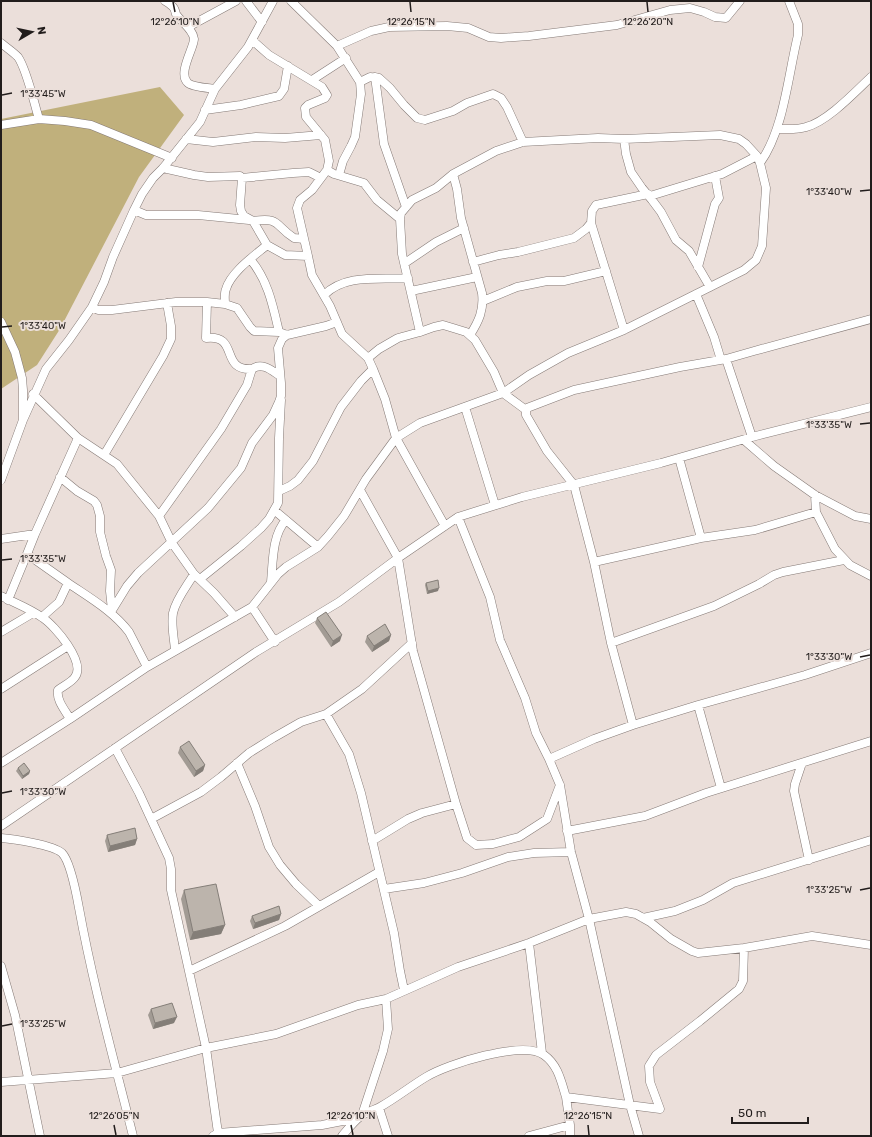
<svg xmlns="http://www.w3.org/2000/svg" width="872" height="1137" font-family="Rubik,sans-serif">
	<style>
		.green { fill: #c0b07c }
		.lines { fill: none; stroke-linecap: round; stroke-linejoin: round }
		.street-casing { stroke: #857a76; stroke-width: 9 }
		.street { stroke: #fff; stroke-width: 8 }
		.wall { fill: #a29b94 }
		.shaded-wall { fill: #847e78 }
		.building { fill: #bcb4ac; stroke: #847e78 }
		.ticks { fill: none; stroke: #221d1c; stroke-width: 1.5 }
		.ticks-label { font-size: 10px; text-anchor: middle; fill: #221d1c; stroke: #ebdfda; stroke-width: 4; stroke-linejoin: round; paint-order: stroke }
	</style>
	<rect width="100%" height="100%" fill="#ebdfda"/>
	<path class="green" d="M160,87L184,115L139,177L60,329L37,365L1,389V119Z"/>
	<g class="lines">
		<g class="street-casing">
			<path id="street" d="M165,1C167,2 170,4 172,6C175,8 175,11 176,14C181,22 193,29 194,39C194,48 177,74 188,83C192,87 209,88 215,89
				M246,1L262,22
				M291,1L337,46L360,82L361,94L355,137L351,146L343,161L339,175
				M188,27L236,1
				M252,40L269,55L322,87L327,95L325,98L308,105L305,108L306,117L325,140L329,161L327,170L312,190L300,200L297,208L308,256
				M1,43C7,48 13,52 18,57C27,70 34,103 39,119
				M337,46L371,31L389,27L447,26L468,28L489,37L501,38L529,36L617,25L670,10L690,8L704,12L715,17L726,18L740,1
				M375,77L384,144L406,207
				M312,80L346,58
				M360,82L370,77L379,78L390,88L404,105L417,118L425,120L453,111L467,103L493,94L501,98L507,107L523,142
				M205,110L241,105L279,96L284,89L288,66
				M1,125L39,119L65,121L91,125L172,158
				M778,129C787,129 797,130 806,127C827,122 855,92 871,77
				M186,139L213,142L256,137L285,138L321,135
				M624,139L626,154L631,172L642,188L652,200L661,212L676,240L689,251L710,287
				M760,163C784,130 788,75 798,35V24L789,1
				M163,168L194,175L208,177L240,176L242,178L240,205L241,211L244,216L253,221L267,245L285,255L308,256L312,275L330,306L342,334L368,358L373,369L385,399L396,438L445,526
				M327,170L334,174L364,183L377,200L400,219
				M453,174L457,189L461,218L482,293C484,310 479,321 470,335
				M242,178L293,173L309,172L321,178
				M650,196L722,174L757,156
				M134,210L146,215H198L249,220
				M253,221C281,217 274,225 294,238L304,239
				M591,223L624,330
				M250,259C268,280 273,306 279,332
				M473,262L499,255L518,252L574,238L586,229L591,223L592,211L596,205L648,194
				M405,263L436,242L464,228
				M698,267L715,204L719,198L715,176
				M411,291L477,277
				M696,294L714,337L721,360
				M324,295C346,273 381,280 408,278
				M483,301L517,287L547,281H564L606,271
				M207,302L206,338C240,334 219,371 252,369
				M225,304C225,299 224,293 226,289C231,272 254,256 267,245
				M92,307L98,310H112L176,302H207L225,304L237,308L250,327L254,331L279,332L287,335L326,326L337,322
				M1,322L15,352L22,378L23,390V420L1,480
				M368,358L379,349L398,338L420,332L434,327L443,325L453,328L466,332L475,340L494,372L503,393L526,410V415L547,451L574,485L594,562L611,643L633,725
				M726,359L752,437
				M33,394L78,438L117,464L159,516L172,543L194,574L214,593L235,617
				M465,407L495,505
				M526,410L527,408L574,390L680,367L726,359L754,351L871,319
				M23,420L46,369L69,340L92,307L104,282L113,257L134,210L142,194L153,178L163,168L200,122L215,89L248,47L273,1
				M744,440L774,466L815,495L855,516L871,519
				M104,455L163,356L171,339V326L167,303
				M60,477L77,491L94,501L97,505L100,516V532L106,556L111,570L110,591L112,610
				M360,490L398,558L413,651L456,804
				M279,491L290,486L298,480L313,461L341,407L361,381L373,369
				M815,495L816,512L835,549L850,565L871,576
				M274,510L318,547
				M159,516L221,429L247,385L252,369C262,362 271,370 280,376
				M458,517L490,597L500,640L525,698L536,733L549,759
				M35,534L78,438
				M701,538L755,530L816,512
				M1,539L35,534L27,554L68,583L59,602L42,617
				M594,562L701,538L679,458
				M200,579L241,546L261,528L269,519L278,503L279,438L281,400
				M271,582C273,562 272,535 286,520
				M68,583C90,598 113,611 129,632L147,667
				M1,596C15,603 31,609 43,618C55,626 86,662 75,677C72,682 63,686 58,690C56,700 65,710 70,719
				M8,600L27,554
				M252,607L275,642
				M111,612L127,586L138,573L208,508L241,468L252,443L273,415L279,402L281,396V383L278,348L282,339L287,335
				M1,632L33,613
				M611,643L714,606L759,584L774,575L783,572L844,560
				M175,650C174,638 171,625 173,613C176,599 187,586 194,574
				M1,689L68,646
				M698,705L721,788
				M326,714L349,754L361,793L394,933L400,971L404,990
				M115,748L139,793L169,858L171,869V890L206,1048L218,1133
				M1,763L70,719L147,667L252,607L278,574L286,567L318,547L328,536L344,516L366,479L396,438L420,423L503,393L529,375L568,353L624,330L744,270L756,260L762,246L766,188L760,163L757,156L746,144L739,139L720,135L624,139L598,138L523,142L496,151L453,174L436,188L412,200L401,213L400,219L402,254L420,332
				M237,763L255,806L269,847L280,865L296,884L319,906
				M802,763L795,784L794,791L809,860
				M151,819L201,792L221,777L249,753L273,738L301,722L326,714L362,689L412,643
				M1,826L256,652L339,602L398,558L458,517L522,497L661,463L752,437L871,407
				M567,831L645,816L706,793L871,741
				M1,838C14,839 53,845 62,853C70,861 77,897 79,908C93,985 114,1060 133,1136
				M372,841L408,819L422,813L456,804L467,838L476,845L493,844L519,837L547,819L560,785
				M384,889L424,883L462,873L508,857L534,853L571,852
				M643,918L675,911L703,900L733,883L871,840
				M529,943L542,1053
				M1,966L15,1015L40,1136
				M189,971L285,926L379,872
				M1,1082L117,1073L206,1048L276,1034L358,1005L386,999L458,967L529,943L589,919L626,912L636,914L650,922L671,939L692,951L698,953L744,948L812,936L871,945
				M379,1108L388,1136
				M362,1115L383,1051L388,1029L386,999
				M570,1125V1136
				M213,1136L218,1133L322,1125L358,1118
				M342,1136C348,1129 354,1121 361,1116C367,1112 374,1110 380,1107C396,1098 411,1086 426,1077C447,1064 523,1040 544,1055C558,1065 561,1081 566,1097L660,1109L650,1082L649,1066L656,1055L700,1021L739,989L743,981L744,948
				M529,1136L570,1125L566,1097
				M639,1136L630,1105L589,919L571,852L560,785L549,759L594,739L633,725L698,705L805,675L871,653"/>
		</g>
		<use href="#street" class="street"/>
	</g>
	<path class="wall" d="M426,583L438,591L427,594L425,585Z
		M317,618L340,641L331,647L315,623Z
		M391,635L389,641L372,652L365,642L367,636Z
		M180,747L205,765L203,771L194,777L178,753Z
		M18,768L30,771L29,774L22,779L16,771Z
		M107,835L137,839L135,845L108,852L105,841Z
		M184,890L225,925L221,934L190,940L181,899Z
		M281,914L279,920L253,929L250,921L252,916Z
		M151,1009L174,1023L153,1029L148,1015Z"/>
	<path class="shaded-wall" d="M439,588L438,591L427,594L428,591Z
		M342,635L340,641L331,647L333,641Z
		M391,635L389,641L372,652L374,646Z
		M205,765L203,771L194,777L196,771Z
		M30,771L29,774L22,779L23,776Z
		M137,839L135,845L108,852L110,846Z
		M281,914L279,920L253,929L255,923Z
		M225,925L221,934L190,940L193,932Z
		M177,1017L174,1023L153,1029L155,1023Z"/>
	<path class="building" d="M438,580L439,588L428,591L426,583Z
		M326,612L342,635L333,641L317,618Z
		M385,624L391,635L374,646L367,636Z
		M189,741L205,765L196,771L180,747Z
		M24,763L30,771L23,776L18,768Z
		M135,828L137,839L110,846L107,835Z
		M216,884L225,925L193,932L184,890Z
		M279,906L281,914L255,923L252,916Z
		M172,1003L177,1017L155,1023L151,1009Z"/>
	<path class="ticks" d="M173,2L175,12M410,2L411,12M647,2L648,12M2,95L12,93M860,191L870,190M2,327L12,326M860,424L870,423M2,560L12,559M860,657L870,655M2,793L12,791M860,890L870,888M2,1026L12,1024M114,1125L116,1135M351,1125L353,1135M588,1125L589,1135"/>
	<g class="ticks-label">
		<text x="175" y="25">12°26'10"N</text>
		<text x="411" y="25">12°26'15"N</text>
		<text x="648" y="25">12°26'20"N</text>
		<text x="43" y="97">1°33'45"W</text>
		<text x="829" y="195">1°33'40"W</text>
		<text x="43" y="329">1°33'40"W</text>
		<text x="829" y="428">1°33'35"W</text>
		<text x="43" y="562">1°33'35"W</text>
		<text x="829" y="660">1°33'30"W</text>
		<text x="43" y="795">1°33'30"W</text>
		<text x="829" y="893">1°33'25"W</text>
		<text x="43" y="1027">1°33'25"W</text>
		<text x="114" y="1119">12°26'05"N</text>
		<text x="351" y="1119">12°26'10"N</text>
		<text x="588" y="1119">12°26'15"N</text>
	</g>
	<rect width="872" height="1137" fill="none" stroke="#221d1c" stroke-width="4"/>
	<g transform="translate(32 32) rotate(81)" stroke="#ebdfda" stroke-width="3" paint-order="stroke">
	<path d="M0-3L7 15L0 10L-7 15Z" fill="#221d1c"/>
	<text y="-6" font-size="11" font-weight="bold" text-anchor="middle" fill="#221d1c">N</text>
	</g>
	<path d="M732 1117v6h76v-6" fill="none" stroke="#221d1c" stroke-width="2"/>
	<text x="738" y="1117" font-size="12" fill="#221d1c" stroke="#ebdfda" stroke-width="3" paint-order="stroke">50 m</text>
</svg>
